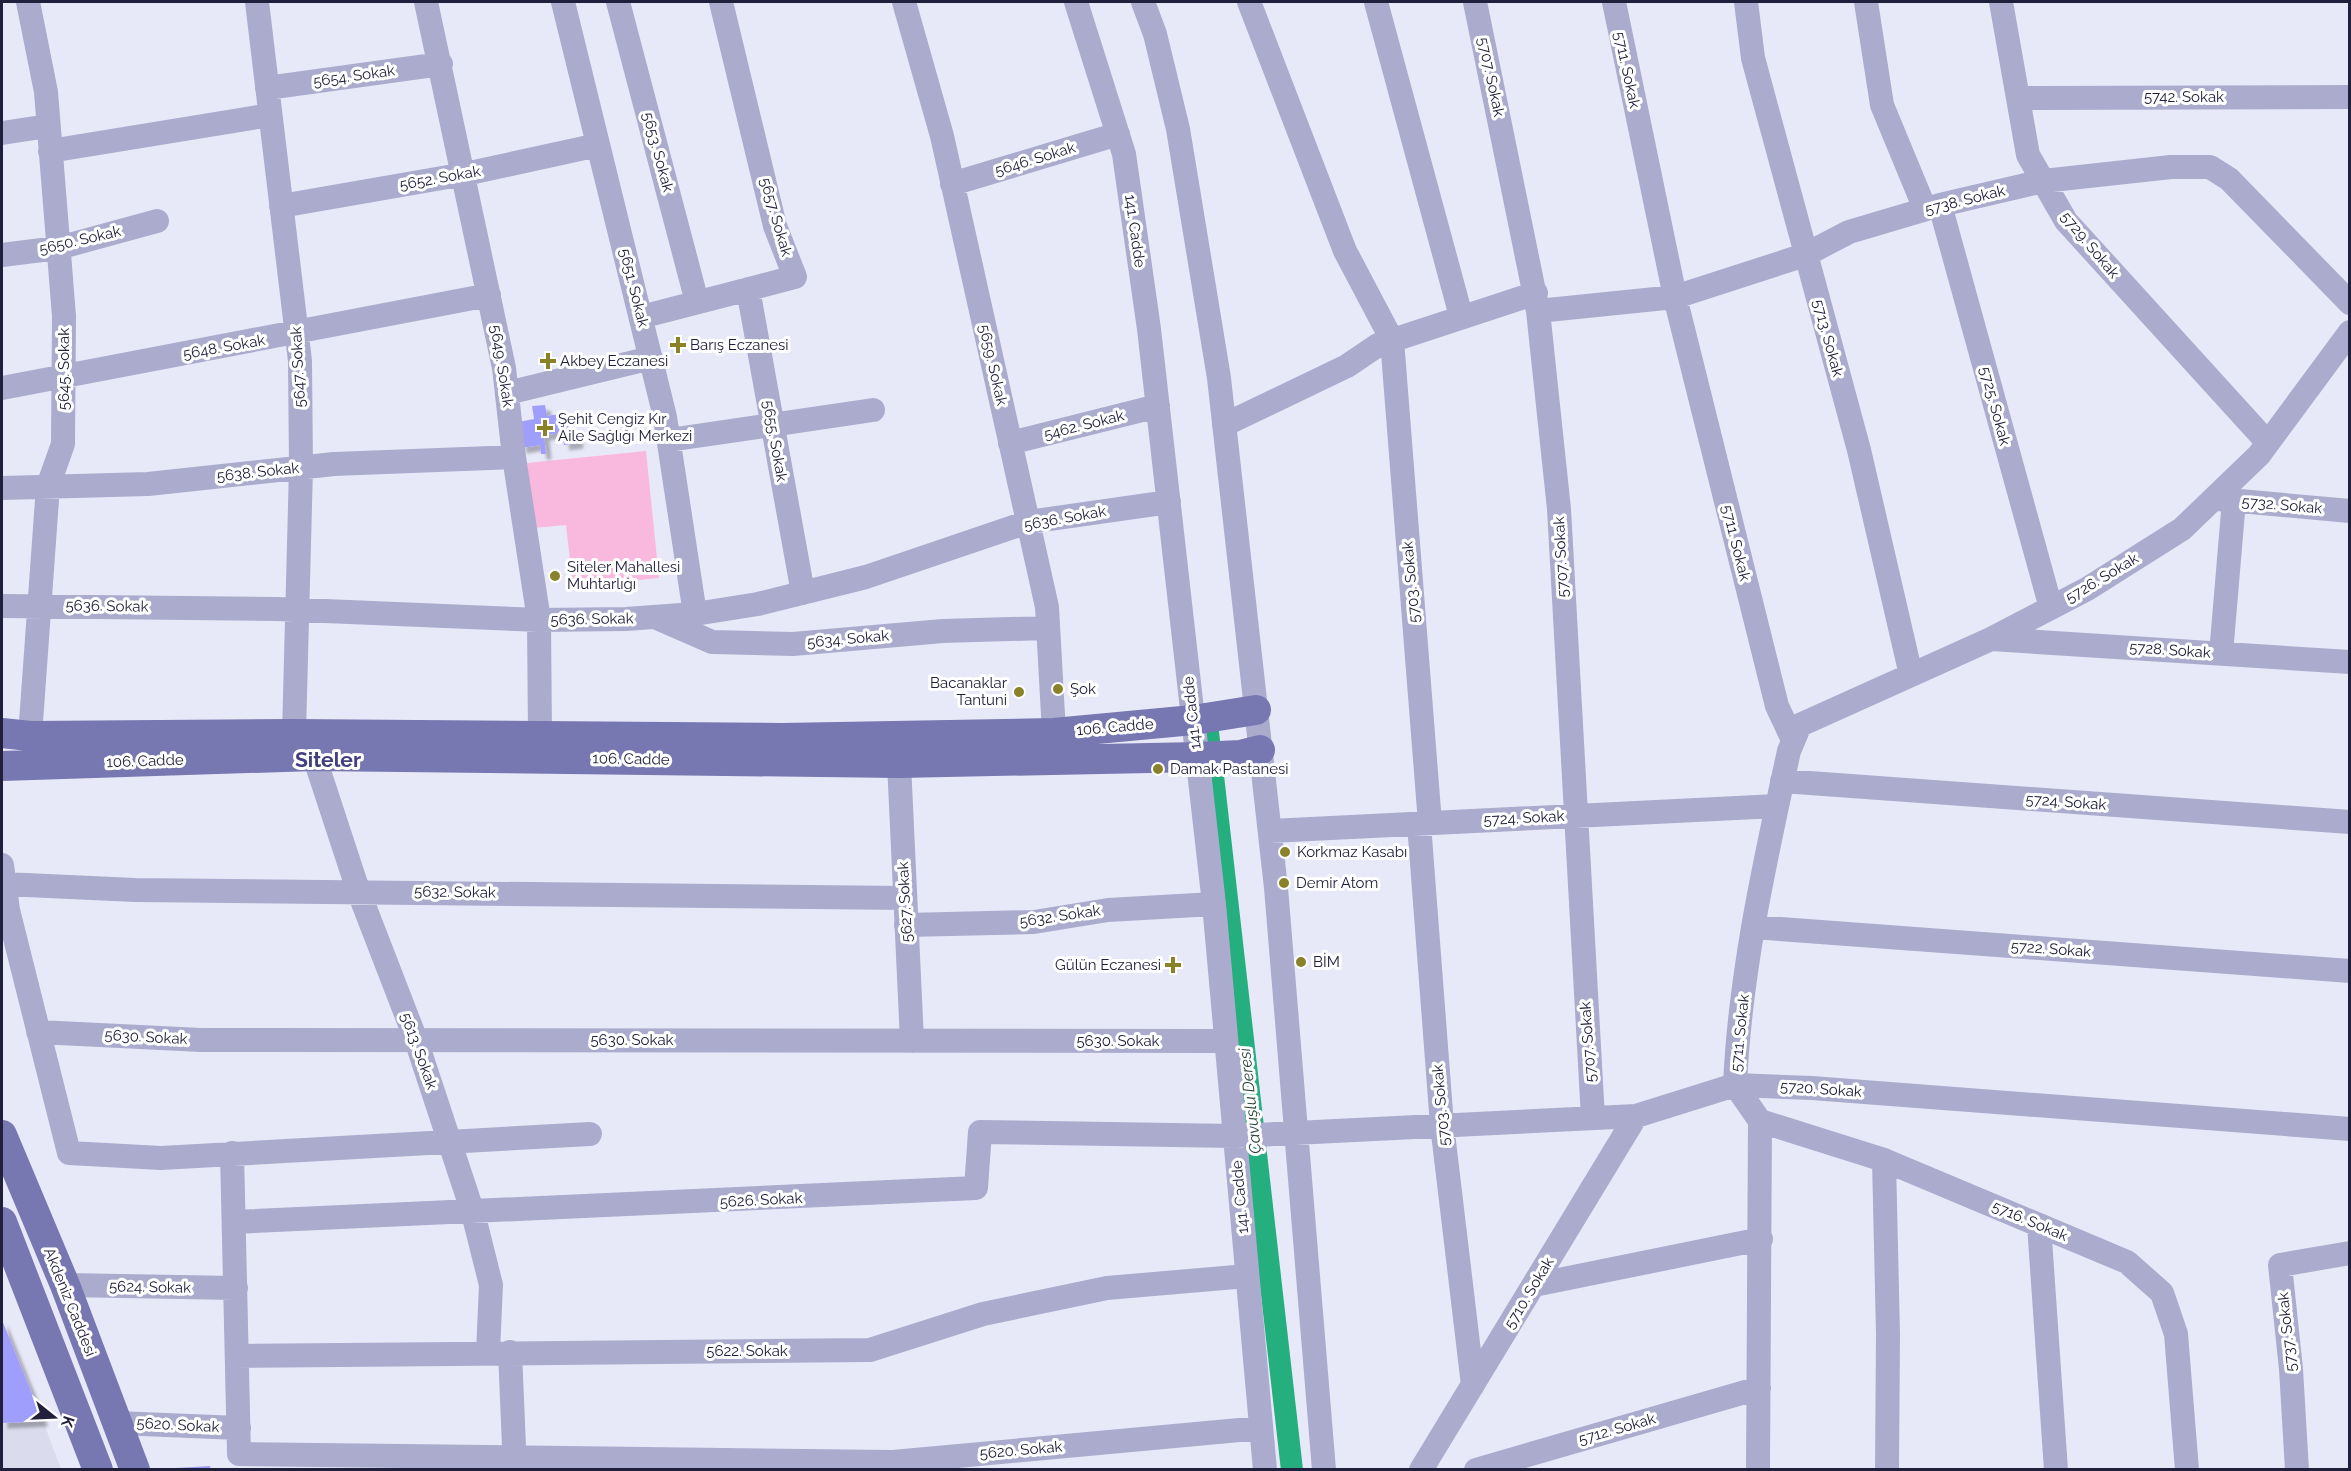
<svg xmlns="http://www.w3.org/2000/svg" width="2351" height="1471" font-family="Raleway,sans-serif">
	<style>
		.built { fill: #dadbec }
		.green { fill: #f9b9de }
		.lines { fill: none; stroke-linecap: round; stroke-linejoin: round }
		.canal { stroke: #25ae7e; stroke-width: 22 }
		.building { fill: #a09efc; filter: url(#shadow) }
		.minor { stroke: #abaccd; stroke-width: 24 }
		.major { stroke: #7777b1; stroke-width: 30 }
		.poi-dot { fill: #8a8229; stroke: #fff; stroke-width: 2 }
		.labels { text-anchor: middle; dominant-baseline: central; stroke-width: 6; stroke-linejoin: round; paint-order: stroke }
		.street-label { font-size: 15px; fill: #21203c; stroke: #fff }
		.poi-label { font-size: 15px; fill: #21203c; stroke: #fff; text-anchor: start }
		.water-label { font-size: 16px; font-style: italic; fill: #284337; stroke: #fff }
		.district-label { font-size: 21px; font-weight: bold; fill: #433f7f; stroke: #fff }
	</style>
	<defs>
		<filter id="shadow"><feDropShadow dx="5.5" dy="5.5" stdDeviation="1.5" flood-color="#0004"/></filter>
	</defs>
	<rect width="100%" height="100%" fill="#e8e9f8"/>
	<path class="built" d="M43,1421L61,1469L2,1470V1423Z"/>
	<path class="green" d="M646,451L659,578L573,587L566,525L534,528L527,463Z"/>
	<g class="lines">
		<path class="canal" d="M1208,732L1292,1470"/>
	</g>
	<path class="building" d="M545,405L547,416L566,413L568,426L576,430L578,443L564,445L562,433L544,435L546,454H541L540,445L521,448L518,422L534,419L532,406Z
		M2,1320L43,1421L2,1423Z
		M210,1466L211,1470H175V1468Z"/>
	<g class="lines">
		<path class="minor" d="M28,2L46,92L64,316L63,444L48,486L30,736
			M257,2L300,361L301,468L294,734
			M426,2L504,368L514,457L539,620L540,736
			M563,2L665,417L695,614
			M618,2L697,302
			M904,2L942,136L1047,607L1054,733
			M1076,2L1124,154L1149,329L1214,904L1265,1470
			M1143,2L1155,34L1178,129L1219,378L1276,888L1324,1470
			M1249,2L1345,251L1392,340L1430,823
			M1376,2L1461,316
			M1475,2L1538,311L1559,509L1593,1118
			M1614,2L1675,297L1777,706L1793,740
			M1746,2L1753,58L1859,450L1911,675
			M1866,2L1882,105L1925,209
			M2001,2L2028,155L2066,221L2268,443
			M267,88L441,64
			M2018,98L2350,97
			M2,133L48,126
			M50,151L270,115
			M952,184L1118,134
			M1940,205L2051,608
			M281,206L465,174L598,145
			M2,255L58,248L157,221
			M748,289L803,593
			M1538,311L1675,297L1805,255L1849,232L1940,205L2043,181L2171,167H2210L2229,179L2350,303
			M641,317L795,277L775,226L721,2
			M2,388L489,295
			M507,393L651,358
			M1224,425L1347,366L1378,345L1536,293
			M669,440L873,410
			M1010,443L1158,406
			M2,488L148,484L334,464L514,457
			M2217,499L2350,511
			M2,606L277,609L539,620L626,619L695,614L758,604L866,577L1028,522L1169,502
			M657,618L712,642L793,644L943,631L1048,628
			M1991,639L2350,662
			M2221,654L2234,500
			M314,756L358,890L416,1040L473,1213L491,1285L488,1352
			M899,763L912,1041
			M1782,781L2350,822
			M1419,824L1442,1125L1473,1385
			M1270,831L1777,806
			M2,865L8,910L69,1153L161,1158L590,1134
			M4,884L135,890L905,898
			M906,925L1034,922L1108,910L1214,904
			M1753,927L2350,971
			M38,1032L201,1040L1226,1041
			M1735,1085C1740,972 1765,861 1789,751L1800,725L1991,639L2087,589L2182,529L2259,455L2350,332
			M1735,1085L1760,1121L1884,1160L2127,1262L2162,1293L2176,1334L2187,1470
			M232,1153L239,1454L893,1462L1261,1428
			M1884,1160L1888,1334L1887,1470
			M234,1222L976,1188L980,1132L1235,1136L1636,1116L1735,1085L1812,1088L2350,1129
			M2039,1225L2056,1470
			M65,1285L236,1288
			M1534,1285L1761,1239
			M510,1352L515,1470
			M237,1356L870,1350L983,1314L1107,1288L1247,1276
			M117,1423L239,1428
			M1421,1470L1636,1116
			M1476,1470L1759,1388
			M1758,1470L1760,1121
			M2297,1470L2291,1369L2280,1265L2350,1253"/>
		<path class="major" d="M2,733L30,736L294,734L782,738L1054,733L1193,720L1256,710
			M2,766L314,756L899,763L1199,757L1240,755L1260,750
			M2,1135L65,1285L135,1470
			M2,1222L98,1470"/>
	</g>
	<g class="poi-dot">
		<path d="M675 336h6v6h6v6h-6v6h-6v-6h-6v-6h6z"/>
		<path d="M545 352h6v6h6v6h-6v6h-6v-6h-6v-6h6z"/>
		<path d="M542 419h6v6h6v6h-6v6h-6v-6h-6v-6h6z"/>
		<circle cx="555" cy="576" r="6"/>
		<circle cx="1058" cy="689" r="6"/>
		<circle cx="1019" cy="692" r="6"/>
		<circle cx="1158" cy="769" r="6"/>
		<circle cx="1285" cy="852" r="6"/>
		<circle cx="1284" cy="883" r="6"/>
		<circle cx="1301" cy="962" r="6"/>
		<path d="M1170 956h6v6h6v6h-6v6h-6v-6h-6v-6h6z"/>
	</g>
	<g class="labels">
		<g class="street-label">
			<text transform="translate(1627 70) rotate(78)">5711. Sokak</text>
			<text transform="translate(354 76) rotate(-8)">5654. Sokak</text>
			<text transform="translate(1491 77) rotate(78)">5707. Sokak</text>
			<text x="2184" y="97">5742. Sokak</text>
			<text transform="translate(658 152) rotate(75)">5653. Sokak</text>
			<text transform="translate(1035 159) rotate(-17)">5646. Sokak</text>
			<text transform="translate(440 178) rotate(-10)">5652. Sokak</text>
			<text transform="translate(1965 200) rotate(-14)">5738. Sokak</text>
			<text transform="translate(776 217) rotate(74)">5657. Sokak</text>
			<text transform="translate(1135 231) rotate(82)">141. Cadde</text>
			<text transform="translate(80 240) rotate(-13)">5650. Sokak</text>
			<text transform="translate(2090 245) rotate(50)">5729. Sokak</text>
			<text transform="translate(634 288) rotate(76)">5651. Sokak</text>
			<text transform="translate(1828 338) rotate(75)">5713. Sokak</text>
			<text transform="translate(224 347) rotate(-10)">5648. Sokak</text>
			<text transform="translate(993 365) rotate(77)">5659. Sokak</text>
			<text transform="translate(502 366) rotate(81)">5649. Sokak</text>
			<text transform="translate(298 367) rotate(-93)">5647. Sokak</text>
			<text transform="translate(64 369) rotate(-90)">5645. Sokak</text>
			<text transform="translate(1995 406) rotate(75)">5725. Sokak</text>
			<text transform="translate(1084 425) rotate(-14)">5462. Sokak</text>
			<text transform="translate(775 441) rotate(80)">5655. Sokak</text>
			<text transform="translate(258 472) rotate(-6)">5638. Sokak</text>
			<text transform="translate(2282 505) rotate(5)">5732. Sokak</text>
			<text transform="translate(1065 518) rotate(-10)">5636. Sokak</text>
			<text transform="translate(1736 543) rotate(76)">5711. Sokak</text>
			<text transform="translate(1561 557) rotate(-93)">5707. Sokak</text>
			<text transform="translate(2102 578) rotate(-31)">5726. Sokak</text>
			<text transform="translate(1411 582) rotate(-95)">5703. Sokak</text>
			<text transform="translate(107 606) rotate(1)">5636. Sokak</text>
			<text transform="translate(592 619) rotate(-1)">5636. Sokak</text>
			<text transform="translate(848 639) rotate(-5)">5634. Sokak</text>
			<text transform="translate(2170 650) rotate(4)">5728. Sokak</text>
			<text transform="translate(1192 713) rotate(-96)">141. Cadde</text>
			<text transform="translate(1115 727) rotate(-5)">106. Cadde</text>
			<text transform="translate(631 759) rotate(1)">106. Cadde</text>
			<text transform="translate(145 761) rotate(-2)">106. Cadde</text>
			<text transform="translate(2066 802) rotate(4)">5724. Sokak</text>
			<text transform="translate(1524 818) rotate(-3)">5724. Sokak</text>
			<text transform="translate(455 892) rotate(1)">5632. Sokak</text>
			<text transform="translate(905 902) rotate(-93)">5627. Sokak</text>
			<text transform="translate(1060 916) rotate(-8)">5632. Sokak</text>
			<text transform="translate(2051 949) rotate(4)">5722. Sokak</text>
			<text transform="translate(1740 1033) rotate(-84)">5711. Sokak</text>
			<text transform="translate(146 1037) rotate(3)">5630. Sokak</text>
			<text x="632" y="1040">5630. Sokak</text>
			<text x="1118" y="1041">5630. Sokak</text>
			<text transform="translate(1588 1042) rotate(-94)">5707. Sokak</text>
			<text transform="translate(419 1051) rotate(70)">5613. Sokak</text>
			<text transform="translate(1821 1089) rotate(4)">5720. Sokak</text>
			<text transform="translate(1441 1105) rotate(-95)">5703. Sokak</text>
			<text transform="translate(1240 1197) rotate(-95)">141. Cadde</text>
			<text transform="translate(761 1200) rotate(-3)">5626. Sokak</text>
			<text transform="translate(2030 1221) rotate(23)">5716. Sokak</text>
			<text transform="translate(150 1287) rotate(1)">5624. Sokak</text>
			<text transform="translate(1529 1293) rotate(-59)">5710. Sokak</text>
			<text transform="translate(70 1302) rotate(68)">Akdeniz Caddesi</text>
			<text transform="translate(2287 1332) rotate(-96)">5737. Sokak</text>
			<text x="747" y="1351">5622. Sokak</text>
			<text transform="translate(178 1425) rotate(3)">5620. Sokak</text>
			<text transform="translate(1617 1429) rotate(-16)">5712. Sokak</text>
			<text transform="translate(1021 1450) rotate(-5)">5620. Sokak</text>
		</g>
		<g class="poi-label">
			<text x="690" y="345">Barış Eczanesi</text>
			<text x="560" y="361">Akbey Eczanesi</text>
			<text x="558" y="419">Şehit Cengiz Kır<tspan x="558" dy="17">Aile Sağlığı Merkezi</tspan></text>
			<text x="567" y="567">Siteler Mahallesi<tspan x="567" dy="17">Muhtarlığı</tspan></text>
			<text x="1007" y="683" text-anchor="end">Bacanaklar<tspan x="1007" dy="17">Tantuni</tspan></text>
			<text x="1070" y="689">Şok</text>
			<text x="1170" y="769">Damak Pastanesi</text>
			<text x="1297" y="852">Korkmaz Kasabı</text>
			<text x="1296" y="883">Demir Atom</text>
			<text x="1313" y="962">BİM</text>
			<text x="1161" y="965" text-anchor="end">Gülün Eczanesi</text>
		</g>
		<g class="water-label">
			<text transform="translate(1250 1101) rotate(-96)">Çavuşlu Deresi</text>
		</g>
		<g class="district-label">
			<text x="328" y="759">Siteler</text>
		</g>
	</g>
	<rect width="2351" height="1471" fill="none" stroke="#21203c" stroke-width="6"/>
	<g transform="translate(54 1417) rotate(108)" stroke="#ffffff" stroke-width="4.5" paint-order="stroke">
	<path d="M0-4.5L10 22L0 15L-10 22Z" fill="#21203c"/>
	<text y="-9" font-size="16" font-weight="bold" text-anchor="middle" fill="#21203c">K</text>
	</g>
</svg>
